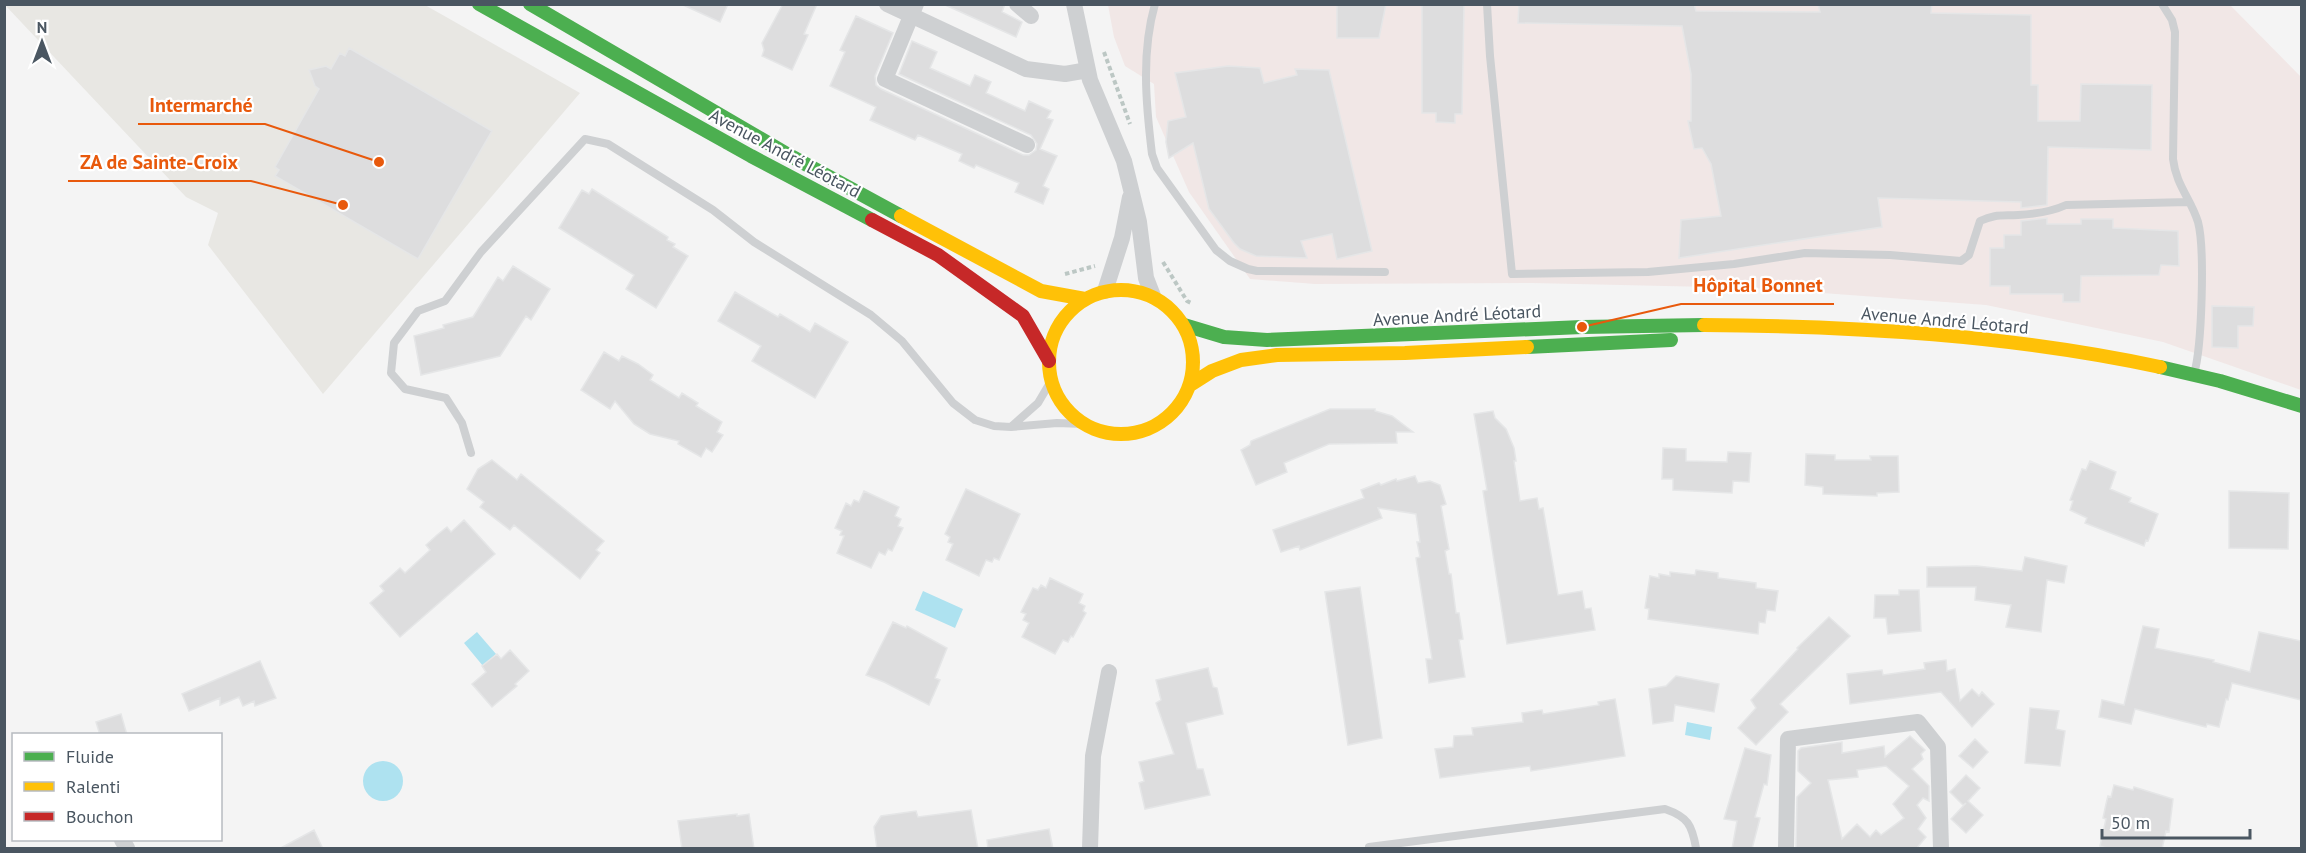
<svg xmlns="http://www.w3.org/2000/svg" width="2306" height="853" font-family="'PT Sans',sans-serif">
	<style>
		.commercial { fill: #e8e7e3 }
		.medical { fill: #f1e7e6 }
		.water { fill: #aee2f0 }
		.building { fill: #ddddde; stroke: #e5e6e7; stroke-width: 1.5; fill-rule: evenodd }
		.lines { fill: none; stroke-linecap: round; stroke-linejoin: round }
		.path { stroke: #bcc7c4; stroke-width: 4; stroke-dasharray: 4.5 3; stroke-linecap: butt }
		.lane { stroke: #ced0d2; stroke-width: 8 }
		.street { stroke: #ced0d2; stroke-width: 16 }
		.fast { stroke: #4caf50; stroke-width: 14 }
		.slow { stroke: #ffc107; stroke-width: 14 }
		.jam { stroke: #c62828; stroke-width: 14 }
		.labels { text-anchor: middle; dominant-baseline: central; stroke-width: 4.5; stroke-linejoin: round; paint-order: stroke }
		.street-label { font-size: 18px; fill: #4a5661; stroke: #fff }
		.leader { fill: none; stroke: #e8590c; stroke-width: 2 }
		.callout-dot { fill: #e8590c; stroke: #fff; stroke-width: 2 }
		.callout-label { font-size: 20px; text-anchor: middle; font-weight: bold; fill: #e8590c; stroke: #fff; stroke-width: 4.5; stroke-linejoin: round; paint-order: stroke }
	</style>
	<rect width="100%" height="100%" fill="#f4f4f4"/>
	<path class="commercial" d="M5,5H425L580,93L323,394L208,245L218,213L186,197Z"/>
	<path class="medical" d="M1108,5H2230L2301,77V390L2163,342L1986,305L1754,288L1532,283L1315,284L1250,279L1189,192L1156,117L1154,84L1125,66L1114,37Z"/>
	<path class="water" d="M923,591L963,609L955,628L915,610Z
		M477,632L496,654L483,666L464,643Z
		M1687,722L1712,727L1710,740L1685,735Z
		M363 781a20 20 0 1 1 40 0a20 20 0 1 1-40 0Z"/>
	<path class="building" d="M681,4H728L720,22Z
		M783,4H817L804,34L808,35L792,70L762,56L764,50L762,43Z
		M943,4H1005L1002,12L1022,22L1016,37Z
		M1337,4H1386L1379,38H1337Z
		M1422,4H1464L1462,114H1455V123L1436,122V113H1422Z
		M1519,4H1694L1696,11L1820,12L1818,4H1932L1931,13L2031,15V85H2038V121H2080L2081,84L2152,85L2151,150L2048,147L2047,205L2021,208V202L1878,198L1882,227L1679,258L1681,220L1721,216L1711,164L1702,148L1694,149L1688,121H1691V74L1682,26L1518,23Z
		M856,16L893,33L875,76L876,85L881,89L1023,155H1029L1036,150L1037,144L1031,135L899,74L912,41L937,52L930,68L970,86L975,75L991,82L986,93L1025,111L1029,101L1051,111L1047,118L1053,120L1040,149L1057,156L1043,186L1049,189L1043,204L1015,192L1019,183L976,165L974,168L959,161L962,154L918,135L915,140L870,120L876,107L830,86L845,52L840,50Z
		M349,48L492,131L418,259L275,176L279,170L275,167L319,89L315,86L309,70L326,66L331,69L340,53L345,56Z
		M1228,66L1260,68L1264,83L1297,75L1295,69L1329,70L1372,251L1337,259L1332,234L1301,241L1307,258L1256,256L1240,249L1234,243L1209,209L1193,143L1169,158L1166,142L1168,121L1186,117L1175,73Z
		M592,189L668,237L667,240L675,244L673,247L688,256L656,308L626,289L634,275L559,228L582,190L589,194Z
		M2047,218V224H2081V219H2113V228L2178,231L2179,266L2161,265L2159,275L2081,276L2080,302H2063V294H2010V286H1990V248H2004V235H2021V221Z
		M513,266L550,289L531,320L526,316L500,356L421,375L414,336L444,328L443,325L473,317L498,277L503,281Z
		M735,292L778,317L780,314L810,332L815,323L848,342L815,398L752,361L761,346L718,321Z
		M2212,306L2254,307L2253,326H2238V348L2212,347Z
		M604,352L619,361L622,356L638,364L653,375L650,380L679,398L682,393L698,403L696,406L722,422L717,432L723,435L712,452L706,448L701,457L678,444L679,441L650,434L634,424L615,401L610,409L581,390Z
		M1330,409H1375V411L1392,416L1413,432H1396L1397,443L1329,444L1284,463L1287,472L1256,485L1241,450L1250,445L1251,441Z
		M1493,411L1495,418L1506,429L1514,448L1516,461H1514L1520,501L1537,498L1539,509L1543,508L1558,595L1582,591L1585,609L1591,608L1595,630L1507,644L1483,491L1487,490L1474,414Z
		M1663,448L1686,449V461L1727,462L1728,452L1751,453L1749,482L1733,481L1732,493L1673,490V479H1662Z
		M1806,454L1835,455V460H1871L1870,456H1898L1899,492L1877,493V496L1823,494V487L1805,485Z
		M492,460L517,480L521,474L604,541L596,550L600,553L580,579L514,525L510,530L480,507L484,502L467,489L478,469Z
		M2090,461L2116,472L2110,489L2131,498L2129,502L2158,514L2148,541L2146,540L2144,546L2085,523L2087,518L2070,510L2073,501L2070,500L2082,469L2086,470Z
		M1415,476L1418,483L1430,481L1440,485L1446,504L1441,506L1449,549L1445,551L1449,574H1451L1456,613H1459L1463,639L1459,640L1465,677L1429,683L1426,659H1432L1416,558L1420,557L1417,542H1420L1416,514L1378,508L1382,518L1300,550L1299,546L1281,552L1273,530L1364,498L1361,490L1379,483L1381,485L1396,479L1397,481Z
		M966,489L1020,514L999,560L994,558L992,562L986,560L979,576L946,560L953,544L948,542L950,537L945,534Z
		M864,491L899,507L895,516L901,519L898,526L903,528L892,551L888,549L885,555L879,552L871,568L837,553L844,536L840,535L842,531L835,528L846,503L851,506L854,500L859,502Z
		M2229,491L2289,493L2288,549L2229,548Z
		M464,520L495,554L400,637L370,603L384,591L380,586L400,568L405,573L430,550L426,545L437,535L447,527L451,532Z
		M2025,557L2067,566L2064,583L2047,580L2041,632L2006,627L2011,605L1975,600L1976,587H1927V567L1977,566L2022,571Z
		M1696,570L1718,573V578L1756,583V588L1778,591L1775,611L1767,610L1765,623L1759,622L1758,634L1648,619L1649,609L1645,608L1650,576L1659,578V574L1670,576V572L1695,575Z
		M1050,578L1083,594L1079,603L1085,606L1083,611L1086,613L1073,637L1071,636L1068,642L1063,640L1055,654L1022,637L1029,623L1023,620L1026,614L1021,612L1033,588L1038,590L1041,585L1046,588Z
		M1360,587L1382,738L1348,745L1325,592Z
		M1899,590H1919L1921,631L1888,634L1886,618H1874L1875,595H1899Z
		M1829,617L1850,636L1780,704L1788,712L1756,745L1738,728L1756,708L1751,700L1798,649L1797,648Z
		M893,622L906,628L907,626L947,648L935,678L940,680L929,705L884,682L866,675Z
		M2143,626L2159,629L2155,648L2214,660L2213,662L2250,672L2259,632L2301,641V700L2232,683L2228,700L2226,699L2219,727L2207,724L2206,727L2135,709L2131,724L2099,717L2102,700L2124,705Z
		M510,650L529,671L515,684L517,686L492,707L472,684L486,672L482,666L497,654L501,659Z
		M1946,660L1947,671L1955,669L1960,701L1972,689L1979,696L1982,692L1994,704L1972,727L1941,692L1850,704L1847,674L1882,670L1883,675L1925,669L1924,663Z
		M260,661L276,698L255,706L254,701L243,706L239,697L220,705V698L189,711L182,694Z
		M1208,668L1213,687L1217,688L1223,714L1186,723L1197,769H1203L1210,795L1145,809L1139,783L1144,781L1139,762L1174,754L1156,703L1161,700L1156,680Z
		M1676,676L1719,684L1714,712L1675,705L1673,721L1653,724L1649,689L1666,686Z
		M1615,699L1625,756L1531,771L1530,766L1440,778L1435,749L1453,747L1454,736L1473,735L1472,728L1523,722L1522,713L1542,710L1543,714L1599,705L1598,702Z
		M2030,708L2059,711L2056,729L2065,731L2060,766L2025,763Z
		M121,714L127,735H100L96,722Z
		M1910,736L1925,750L1921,754L1923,759L1912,769L1929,786V801L1923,798L1917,805L1926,818L1918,829L1926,837L1916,849H1796L1797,797L1811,783L1798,771V751L1801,748L1842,742V753L1884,746L1885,757ZM1886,766L1909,786L1893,804L1904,818L1881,835L1876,830L1870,837L1857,824L1842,839L1828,780L1858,777L1857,770Z
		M1975,739L1988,752L1973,768L1959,756Z
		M1745,748L1771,755L1767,785L1764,784L1755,817L1760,818L1752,849H1732L1737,821L1724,819Z
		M1966,775L1980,788L1968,801L1983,815L1966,833L1951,819L1966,803L1963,805L1950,792Z
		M2114,785L2133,790L2134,787L2173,799L2169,832L2166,831L2162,849H2109L2100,846L2106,819L2103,818L2106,804L2108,796L2111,797Z
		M971,810L978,849H877L874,827L881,816L916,811L918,817Z
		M737,814V816L749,814L754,849H682L678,821Z
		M1049,829L1053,849H988L987,840Z
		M314,830L323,849H279Z"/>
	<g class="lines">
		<path class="path" d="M1104,52L1130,124
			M1163,262L1187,301L1193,304
			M1065,274L1095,266"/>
		<path class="lane" d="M1155,4C1141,53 1146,105 1152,154L1157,168L1216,250L1230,261L1248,269L1257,271L1385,272
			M1487,4L1490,56L1512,274L1648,272L1734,264L1805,253L1890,255L1961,261L1969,255L1980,221C1995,214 2002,216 2018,215C2035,214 2051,212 2066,205L2188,202
			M2162,4L2172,20L2175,32L2173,159C2176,185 2191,199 2198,222C2205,248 2202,347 2194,374
			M1012,426L1038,403L1051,381
			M471,453L462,423L446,398L405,389L391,373L394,343L418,311L445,301L481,252L585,139L608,144L713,210L754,242L871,315L902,341L953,403L975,420L994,426L1011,427L1057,423L1084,424
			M1369,847L1665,809C1688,817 1692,825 1696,848"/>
		<path class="street" d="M887,4L1026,69L1065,74L1088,70
			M916,4L885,79L1027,145
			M1017,4L1031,16
			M1074,4L1090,80L1124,161L1139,222L1146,278L1153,296
			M1105,291L1122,238L1130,197
			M122,840L127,848
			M1090,848L1093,756L1109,672
			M1786,848L1788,739L1918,722L1938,747L1941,848"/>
		<path class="fast" d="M479,4L751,156L872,220
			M530,4L787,154L901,216
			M1184,325L1224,337L1267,340L1582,327L1704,325
			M1527,347L1671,340
			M2160,367L2220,381L2302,406"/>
		<path class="slow" d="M901,216L1041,291L1085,299
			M1049 362a72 72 0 1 1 144 0a72 72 0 1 1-144 0Z
			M1704,325C1857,326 2010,335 2160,367
			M1190,385L1212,371L1241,360L1277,355L1405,353L1527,347"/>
		<path class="jam" d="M872,220L938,255L1023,316L1049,361"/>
	</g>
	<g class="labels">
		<g class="street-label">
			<text transform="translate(785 153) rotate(28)">Avenue André Léotard</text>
			<text transform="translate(1457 315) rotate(-3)">Avenue André Léotard</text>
			<text transform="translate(1945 320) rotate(5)">Avenue André Léotard</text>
		</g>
	</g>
	<path class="leader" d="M379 162L265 124H138M343 205L251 181H68M1582 327L1681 304H1834"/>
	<g class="callout-dot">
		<circle cx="379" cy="162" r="6"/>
		<circle cx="343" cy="205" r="6"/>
		<circle cx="1582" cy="327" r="6"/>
	</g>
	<g class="callout-label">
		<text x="201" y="112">Intermarché</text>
		<text x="159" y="169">ZA de Sainte-Croix</text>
		<text x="1758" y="292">Hôpital Bonnet</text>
	</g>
	<rect width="2306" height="853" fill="none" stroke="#4a5661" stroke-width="12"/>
	<rect x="12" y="733" width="210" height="108" fill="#ffffff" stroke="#b7bbc0" stroke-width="1.5"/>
	<rect x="24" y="752" width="30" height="9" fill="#4caf50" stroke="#b7bbc0" stroke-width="1.5"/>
	<text x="66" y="763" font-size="18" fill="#4a5661">Fluide</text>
	<rect x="24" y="782" width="30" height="9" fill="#ffc107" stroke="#b7bbc0" stroke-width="1.5"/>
	<text x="66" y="793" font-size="18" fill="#4a5661">Ralenti</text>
	<rect x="24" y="812" width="30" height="9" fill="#c62828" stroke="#b7bbc0" stroke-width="1.5"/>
	<text x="66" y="823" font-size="18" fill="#4a5661">Bouchon</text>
	<g transform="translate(42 42)" stroke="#ffffff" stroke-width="4.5" paint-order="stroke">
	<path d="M0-4.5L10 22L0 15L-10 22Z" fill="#4a5661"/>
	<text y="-9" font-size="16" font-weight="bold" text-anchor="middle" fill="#4a5661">N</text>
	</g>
	<path d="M2102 829v9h148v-9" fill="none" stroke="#4a5661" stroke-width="3"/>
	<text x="2111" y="829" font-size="18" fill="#4a5661" stroke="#ffffff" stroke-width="4.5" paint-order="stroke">50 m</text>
</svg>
